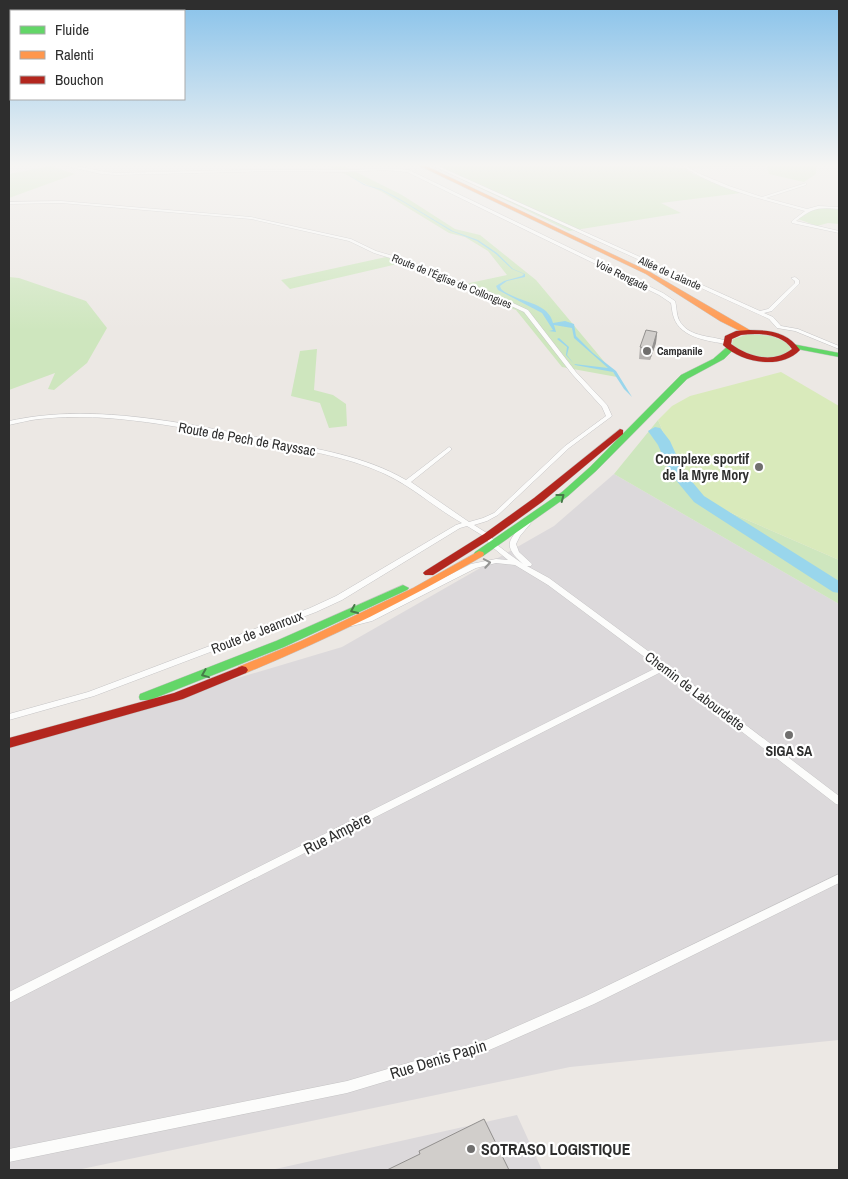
<svg xmlns="http://www.w3.org/2000/svg" width="848" height="1179" font-family="'Archivo Narrow',sans-serif">
	<style>
		.industrial { fill: #dcd9db }
		.green { fill: #cee6be }
		.pitch { fill: #d9eabb }
		.water { fill: #99d6ec }
		.lines { fill: none; stroke-linecap: round; stroke-linejoin: round }
		.river { fill: #99d6ec; fill-rule: evenodd }
		.street-casing { stroke: #c5c4c5; stroke-width: 1 }
		.fast-casing { stroke: #c6c5c4; stroke-width: 1 }
		.slow-casing { stroke: #c6c5c4; stroke-width: 1 }
		.jam-casing { stroke: #c6c5c4; stroke-width: 1 }
		.street { fill: #fcfcfb; fill-rule: evenodd }
		.fast { fill: #63d668; fill-rule: evenodd }
		.slow { fill: #ff974d; fill-rule: evenodd }
		.jam { fill: #b3261e; fill-rule: evenodd }
		.wall { fill: #b4b1af }
		.shaded-wall { fill: #92908e }
		.building { fill: #d1cecb; stroke: #92908e }
		.oneway { stroke: #467a48 }
		.oneway2 { stroke: #959594 }
		.poi-dot { fill: #706f6e; stroke: #fff; stroke-width: 2 }
		.labels { text-anchor: middle; dominant-baseline: central; stroke-width: 4.5; stroke-linejoin: round; paint-order: stroke }
		.far-street-label { font-size: 11px; fill: #2e2e2e; stroke: #fff }
		.far-poi-label { font-size: 11px; font-weight: bold; fill: #2e2e2e; stroke: #fff; text-anchor: start }
		.street-label { font-size: 14px; fill: #2e2e2e; stroke: #fff }
		.poi-label { font-size: 14px; font-weight: bold; fill: #2e2e2e; stroke: #fff; text-anchor: end }
		.near-street-label { font-size: 16px; fill: #2e2e2e; stroke: #fff }
		.near-poi-label { font-size: 16px; font-weight: bold; fill: #2e2e2e; stroke: #fff; text-anchor: start }
	</style>
	<rect width="100%" height="100%" fill="#ece8e4"/>
	<path class="industrial" d="M614,474L839,604V1040L570,1067L77,1170H9V746L342,647L554,526Z
		M517,1115L542,1170H271Z"/>
	<path class="green" d="M326,165H342L402,195L455,229L480,235L536,280L617,377L562,367L516,310L469,291L465,284L507,275L488,251L465,237L449,233L382,192Z
		M432,165H639L684,168L691,165H839L816,166V174L804,182L769,174L767,166L685,168L693,174L741,193L661,203L681,213L569,231Z
		M50,166L75,174L9,198V174Z
		M817,207L839,210V224L828,223L817,226L798,219Z
		M386,257L406,262L290,289L281,280Z
		M9,277L19,278L86,301L107,328L87,363L54,390L48,389L55,373L9,390Z
		M749,334L772,336L788,343L791,350C777,365 746,356 732,345L733,339Z
		M317,349L314,390L333,395L346,404L347,426L329,428L320,403L291,396L300,351Z
		M658,420L683,477L699,499L839,560V604L614,474Z"/>
	<path class="pitch" d="M781,372L839,406V560L699,499L683,477L658,420L672,406L690,396Z"/>
	<path class="water" d="M343,172L366,185L381,189L398,198L453,231L478,240L497,253L513,269L525,274V277L507,281L500,286L501,289C517,303 548,301 553,323L565,321L574,324L576,336L593,353L616,371L632,397L624,389L613,372L575,365L566,355L567,347L557,339L559,338L569,347L567,355L574,364L608,368L574,338L572,328L554,325L556,332L549,331L553,330L542,313L498,290L496,286L504,281L522,276L524,274L512,269L496,254L477,241L451,231L405,203L381,190L364,185Z"/>
	<g class="lines">
		<path class="river" d="M655,427L660,428L670,441L684,472L704,496L839,581V593L833,592L694,502L670,473L658,445L648,431Z"/>
		<g class="street-casing">
			<path id="street" d="M62,165C79,165 98,172 116,173C190,171 263,169 337,170C361,170 385,167 409,170L663,293L675,301C677,307 676,314 679,320C689,339 714,335 729,342L726,344C709,341 681,338 674,318C672,313 672,308 671,303L659,295L407,172L384,170L341,172L277,171L116,175L101,174Z
				M431,165H436L760,311L768,309L795,283V281L791,278L795,277L799,280V284L772,311L764,313L773,317L781,326L798,329L839,346V349L795,331L777,328L769,319Z
				M681,165H685L698,173L729,186L762,197L806,183V185L766,198L807,209L818,206L839,207V209C818,207 812,208 796,221L839,231V233L792,223V221L805,211C763,199 717,190 681,165Z
				M61,201L251,217L351,239L376,251L407,260L449,278L485,290L528,310L576,372L607,405L612,416L569,448L498,515L487,521L474,525L490,535L496,544L509,554L523,564C502,545 508,540 526,522H530L531,523L520,536L516,544L519,552L532,564L531,566H527L549,578L667,665L839,796V805L836,804L663,671L9,1003V992L658,667L548,585L515,565L496,563L476,568L372,621L352,626H349L348,624L349,622L366,617L471,564L496,559L508,560L491,546L485,537L467,526L460,528L342,600L316,612L94,696L9,720V714L88,692L310,608L336,596L456,525L462,523C435,508 413,487 385,474C344,455 298,449 253,441C183,428 110,411 39,419C29,420 19,423 9,425V421C19,419 29,417 39,416C114,407 198,426 272,440C317,449 365,456 406,480L449,447L451,448V450L411,482L469,522L483,518L494,513L565,446L606,416L602,407L572,374L524,312L481,292L445,280L403,262L374,253L349,241L251,219L61,203L9,204V202Z
				M839,874V883L594,1004L487,1051L347,1093L9,1162V1149L347,1081L486,1040L586,996Z"/>
		</g>
		<g class="fast-casing">
			<path id="fast" d="M792,344L839,353V357L792,348Z
				M727,347L734,349L724,359L687,379L596,471L568,496L483,556H475L474,554L475,552L562,492L590,467L681,375L713,359Z
				M403,585L409,588L407,590L284,647L150,700H140L139,697L140,694L276,641Z"/>
		</g>
		<g class="slow-casing">
			<path id="slow" d="M418,165H424L650,272L753,332L746,334L720,321L646,274Z
				M479,551L483,552L484,554L483,556C406,601 328,639 246,673H238L236,670L238,667L301,641L413,588Z"/>
		</g>
		<g class="jam-casing">
			<path id="jam" d="M749,330C769,330 788,332 800,350C781,370 742,363 723,345L725,336L736,331ZM741,335C758,333 781,333 792,349C773,364 749,357 731,344L732,339Z
				M620,429L623,430V434L542,502L492,538L433,575H425L423,573L425,571L484,534L534,498Z
				M242,666L246,667L248,670L246,673L183,699L9,748V738L174,693Z"/>
		</g>
		<use href="#street" class="street"/>
		<use href="#fast" class="fast"/>
		<use href="#slow" class="slow"/>
		<use href="#jam" class="jam"/>
	</g>
	<path class="wall" d="M657,332L656,343L650,360L639,359L640,347Z"/>
	<path class="shaded-wall" d="M657,332L656,343L650,360L652,349Z"/>
	<path class="building" d="M646,330L657,332L652,349L640,347Z
		M484,1119L509,1170H387L420,1154L419,1151Z"/>
	<defs><path id="oneway-chevron" d="M-2-3.5L2.5 0L-2 3.5" fill="none" stroke-width="1.6" stroke-linecap="round" stroke-linejoin="round" transform="scale(1.25)"/></defs>
	<g class="oneway">
		<use href="#oneway-chevron" transform="translate(561 497) rotate(-38)"/>
		<use href="#oneway-chevron" transform="translate(354 610) rotate(156)"/>
		<use href="#oneway-chevron" transform="translate(205 674) rotate(158)"/>
	</g>
	<use class="oneway2" href="#oneway-chevron" transform="translate(487 563) rotate(-10)"/>
	<linearGradient id="sky" x2="0" y2="1"><stop stop-color="#88c2ea"/><stop offset="0.5" stop-color="#f6f5f3"/><stop offset="1" stop-color="#f6f5f3" stop-opacity="0"/></linearGradient>
	<rect width="848" height="330" fill="url(#sky)"/>
	<g class="poi-dot">
		<circle cx="647" cy="351" r="5"/>
		<circle cx="759" cy="467" r="5"/>
		<circle cx="789" cy="735" r="5"/>
		<circle cx="471" cy="1149" r="5"/>
	</g>
	<g class="labels">
		<g class="far-street-label">
			<text transform="translate(670 273) rotate(24)">Allée de Lalande</text>
			<text transform="translate(622 275) rotate(26)">Voie Rengade</text>
			<text transform="translate(452 281) rotate(22)">Route de l’Église de Collongues</text>
		</g>
		<g class="far-poi-label">
			<text x="657" y="351">Campanile</text>
		</g>
		<g class="street-label">
			<text transform="translate(247 439) rotate(10)">Route de Pech de Rayssac</text>
			<text transform="translate(257 632) rotate(-21)">Route de Jeanroux</text>
			<text transform="translate(695 691) rotate(37)">Chemin de Labourdette</text>
		</g>
		<g class="poi-label">
			<text x="749" y="459">Complexe sportif<tspan x="749" dy="16">de la Myre Mory</tspan></text>
			<text x="789" y="751" text-anchor="middle">SIGA SA</text>
		</g>
		<g class="near-street-label">
			<text transform="translate(337 833) rotate(-27)">Rue Ampère</text>
			<text transform="translate(438 1059) rotate(-17)">Rue Denis Papin</text>
		</g>
		<g class="near-poi-label">
			<text x="481" y="1149">SOTRASO LOGISTIQUE</text>
		</g>
	</g>
	<rect width="848" height="1179" fill="none" stroke="#2e2e2e" stroke-width="20"/>
	<rect x="10" y="10" width="175" height="90" fill="#ffffff" stroke="#ababab"/>
	<rect x="20" y="26" width="25" height="8" fill="#63d668" stroke="#ababab"/>
	<text x="55" y="35" font-size="15" fill="#2e2e2e">Fluide</text>
	<rect x="20" y="51" width="25" height="8" fill="#ff974d" stroke="#ababab"/>
	<text x="55" y="60" font-size="15" fill="#2e2e2e">Ralenti</text>
	<rect x="20" y="76" width="25" height="8" fill="#b3261e" stroke="#ababab"/>
	<text x="55" y="85" font-size="15" fill="#2e2e2e">Bouchon</text>
</svg>
